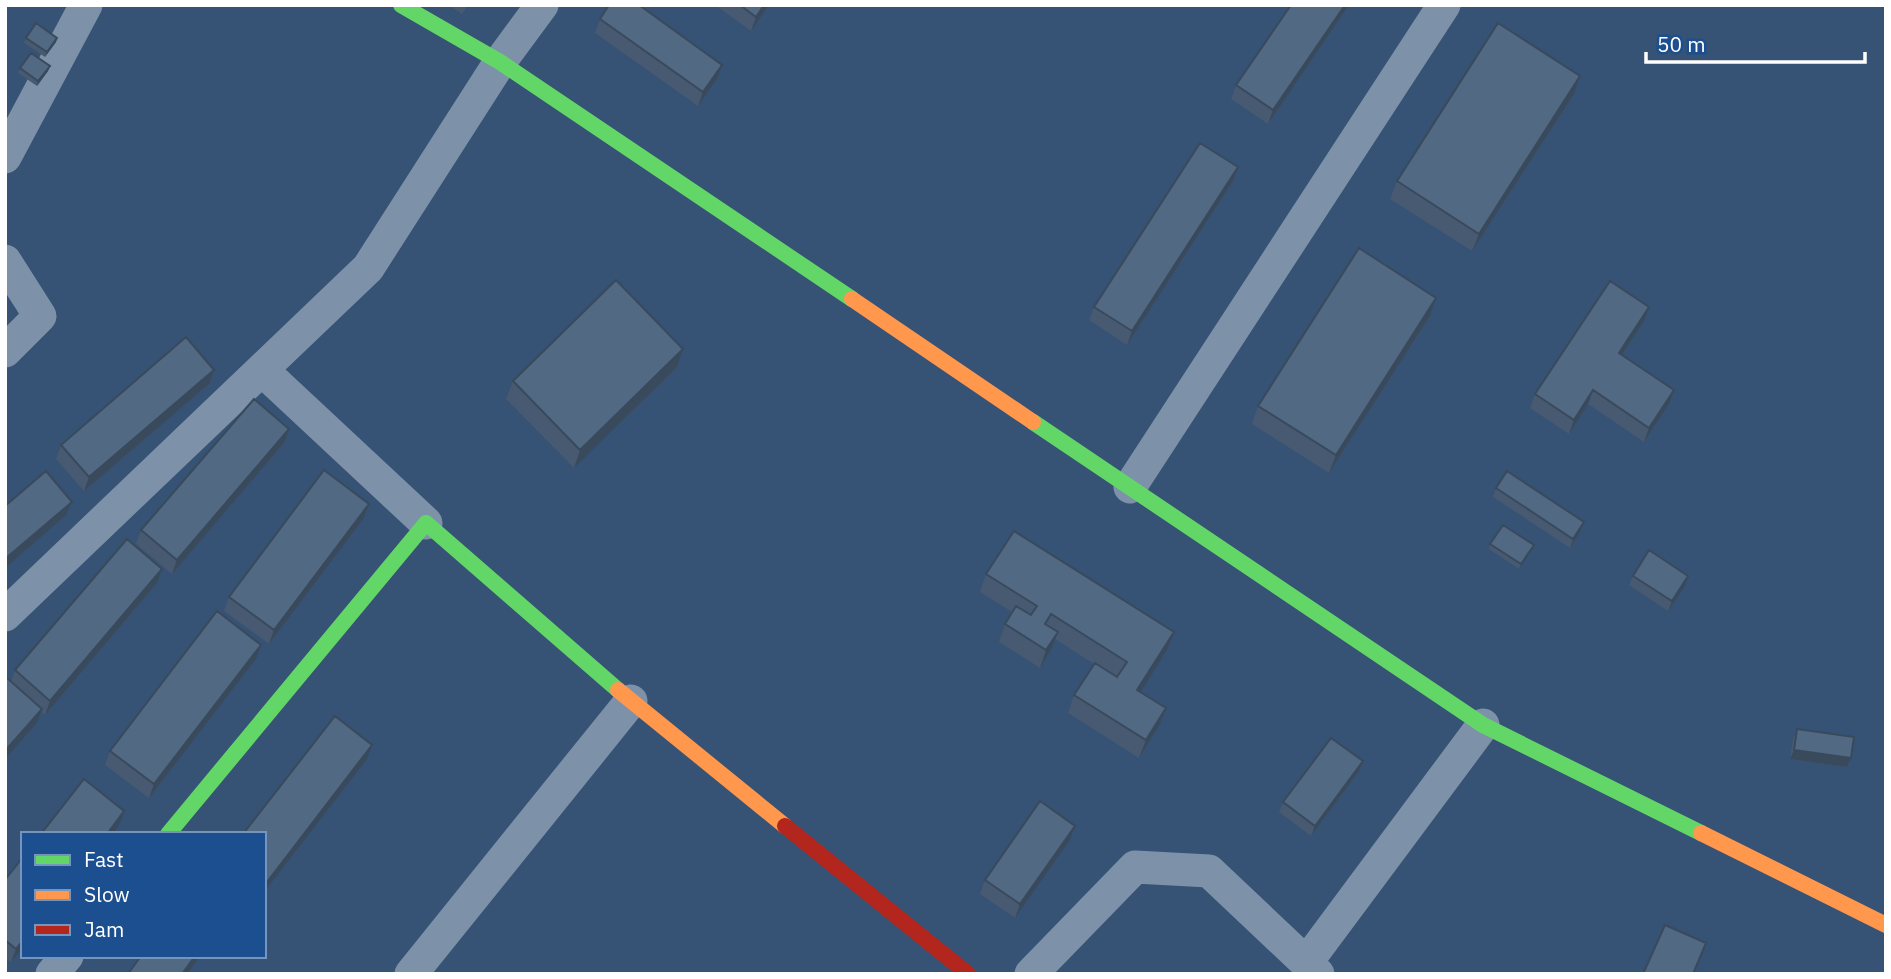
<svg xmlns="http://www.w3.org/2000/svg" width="1891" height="979" font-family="'IBM Plex Sans',sans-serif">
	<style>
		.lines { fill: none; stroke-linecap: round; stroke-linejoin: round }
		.street { stroke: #7d92a8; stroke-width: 33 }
		.fast { stroke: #63d668; stroke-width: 16 }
		.slow { stroke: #ff974d; stroke-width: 16 }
		.jam { stroke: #b3261e; stroke-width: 16 }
		.wall { fill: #475a72 }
		.shaded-wall { fill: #394a5c }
		.building { fill: #526984; stroke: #394a5c; stroke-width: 2 }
	</style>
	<rect width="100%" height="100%" fill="#365274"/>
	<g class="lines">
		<path class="street" d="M5,157L86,5
			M5,261L40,316L5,351
			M262,370L426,523
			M1130,487L1444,5
			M5,615L368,268L500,62L542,5
			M1306,963L1483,725
			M52,974L67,956
			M411,974L631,701
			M1031,974L1135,867L1209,871L1318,974"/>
		<path class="fast" d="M401,5L500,62L852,299
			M1033,422L1483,725L1701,833
			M168,834L426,523L618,690"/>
		<path class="slow" d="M852,299L1033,422
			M618,690L785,826
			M1701,833L1886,925"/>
		<path class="jam" d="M785,826L968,974"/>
	</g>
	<path class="wall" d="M449,5H468L462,14Z
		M715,5H769L751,31Z
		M1349,5L1268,124L1231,99L1236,85Z
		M600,19L722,65L717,79L698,106L595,33Z
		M26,38H57L56,42L45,57L24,43Z
		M50,66L48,71L37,86L18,73L20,68Z
		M1574,94L1472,251L1390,199L1397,181Z
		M1238,167L1233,181L1127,345L1089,320L1094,307Z
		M1436,298L1430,316L1329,473L1252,424L1258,406Z
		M1644,321L1622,355L1669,404L1644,442L1588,404L1569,434L1530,408L1535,394Z
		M677,367L574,468L506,399L513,381Z
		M209,384L84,491L56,459L61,445Z
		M289,429L284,443L172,574L136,544L141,530Z
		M1496,488L1584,522L1580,532L1570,548L1493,497Z
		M369,504L364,518L269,644L224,611L229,597Z
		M1490,544L1534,545L1532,549L1519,569L1489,549Z
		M162,569L157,583L45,715L41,711L37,723L5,759V680L11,682L15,670Z
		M986,574L1167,650L1141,692L1159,726L1139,758L1068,713L1074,695L1094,664L1055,639L1051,650L1040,668L999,642L1005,624L1012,612L980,592Z
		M1633,576L1685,586L1668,611L1629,585Z
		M256,659L149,798L105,765L110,751Z
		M1797,729L1851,758L1847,767L1790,759L1793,739Z
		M1363,761L1359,771L1311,836L1279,812L1283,802Z
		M1075,826L1070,840L1015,918L980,894L985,880Z
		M5,880L23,948L11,962L5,958Z"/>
	<path class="shaded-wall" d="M764,5H769L751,31L756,17Z
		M1345,5H1349L1268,124L1273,110Z
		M57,38L56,42L45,57L47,52Z
		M722,65L717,79L698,106L703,92Z
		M50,66L48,71L37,86L38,81Z
		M1580,76L1574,94L1472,251L1479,234Z
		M1238,167L1233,181L1127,345L1132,331Z
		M1436,298L1430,316L1329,473L1336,455Z
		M1649,307L1644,321L1614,367L1619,353Z
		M683,349L677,367L574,468L580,450Z
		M214,370L209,384L84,491L89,477Z
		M1593,390L1588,404L1569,434L1574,420Z
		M1674,390L1669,404L1644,442L1649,428Z
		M289,429L284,443L172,574L177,560Z
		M72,502L66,515L5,568V559Z
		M369,504L364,518L269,644L274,630Z
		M1584,522L1580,532L1570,548L1573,539Z
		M1534,545L1532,549L1519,569L1521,564Z
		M162,569L157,583L45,715L50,701Z
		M1688,576L1685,586L1668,611L1672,601Z
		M1058,632L1051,650L1040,668L1046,650Z
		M1174,632L1167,650L1131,708L1137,690Z
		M261,645L256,659L149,798L154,784Z
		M1166,708L1159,726L1139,758L1146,740Z
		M42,709L37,723L5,759V751Z
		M372,745L367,759L264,892L267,882Z
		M1794,750L1851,758L1847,767L1790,759Z
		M1363,761L1359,771L1311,836L1315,826Z
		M124,811L119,825L113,834H107Z
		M1075,826L1070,840L1015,918L1020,904Z
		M23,940V948L11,962L16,949Z
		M195,956H200L187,974H182Z"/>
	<path class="building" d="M609,5H639L722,65L703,92L600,19Z
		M740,5H764L756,17Z
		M1291,5H1345L1273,110L1236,85Z
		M36,23L57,38L47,52L26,38Z
		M1498,23L1580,76L1479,234L1397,181Z
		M31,53L50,66L38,81L20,68Z
		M1200,143L1238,167L1132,331L1094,307Z
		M1359,248L1436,298L1336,455L1258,406Z
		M616,280L683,349L580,450L513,381Z
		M1610,281L1649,307L1619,353L1674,390L1649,428L1593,390L1574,420L1535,394Z
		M186,337L214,370L89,477L61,445Z
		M254,399L289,429L177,560L141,530Z
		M324,470L369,504L274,630L229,597Z
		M46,471L72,502L5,559V506Z
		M1507,471L1584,522L1573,539L1496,488Z
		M1503,525L1534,545L1521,564L1490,544Z
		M1014,531L1174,632L1137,690L1166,708L1146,740L1074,695L1095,663L1117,677L1127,662L1051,614L1045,624L1058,632L1046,650L1005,624L1016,606L1031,615L1037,606L986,574Z
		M127,539L162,569L50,701L15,670Z
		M1649,550L1688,576L1672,601L1633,576Z
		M217,611L261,645L154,784L110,751Z
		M7,678L42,709L5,751V680Z
		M335,716L372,745L267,882L264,880V834H243Z
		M1797,729L1854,737L1851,758L1794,750Z
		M1331,738L1363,761L1315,826L1283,802Z
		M84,779L124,811L107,834H41Z
		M1040,801L1075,826L1020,904L985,880Z
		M23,857V940L16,949L5,940V880Z
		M1665,925L1706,943L1693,974H1643Z
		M141,956H195L182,974H128Z"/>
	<rect width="1891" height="979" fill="none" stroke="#ffffff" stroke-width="14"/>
	<rect x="21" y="832" width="245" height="126" fill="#1b4f8f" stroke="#7695bc" stroke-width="2"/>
	<rect x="35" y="855" width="35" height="10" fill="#63d668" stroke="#7695bc" stroke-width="2"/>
	<text x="84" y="867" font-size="21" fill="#ffffff">Fast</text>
	<rect x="35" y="890" width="35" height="10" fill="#ff974d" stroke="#7695bc" stroke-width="2"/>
	<text x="84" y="902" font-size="21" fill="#ffffff">Slow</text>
	<rect x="35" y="925" width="35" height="10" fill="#b3261e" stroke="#7695bc" stroke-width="2"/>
	<text x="84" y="937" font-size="21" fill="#ffffff">Jam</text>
	<path d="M1646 52v10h219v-10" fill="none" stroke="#ffffff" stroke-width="3.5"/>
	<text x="1657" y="52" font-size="21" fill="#ffffff" stroke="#1b4f8f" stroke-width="5" paint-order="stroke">50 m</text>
</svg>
